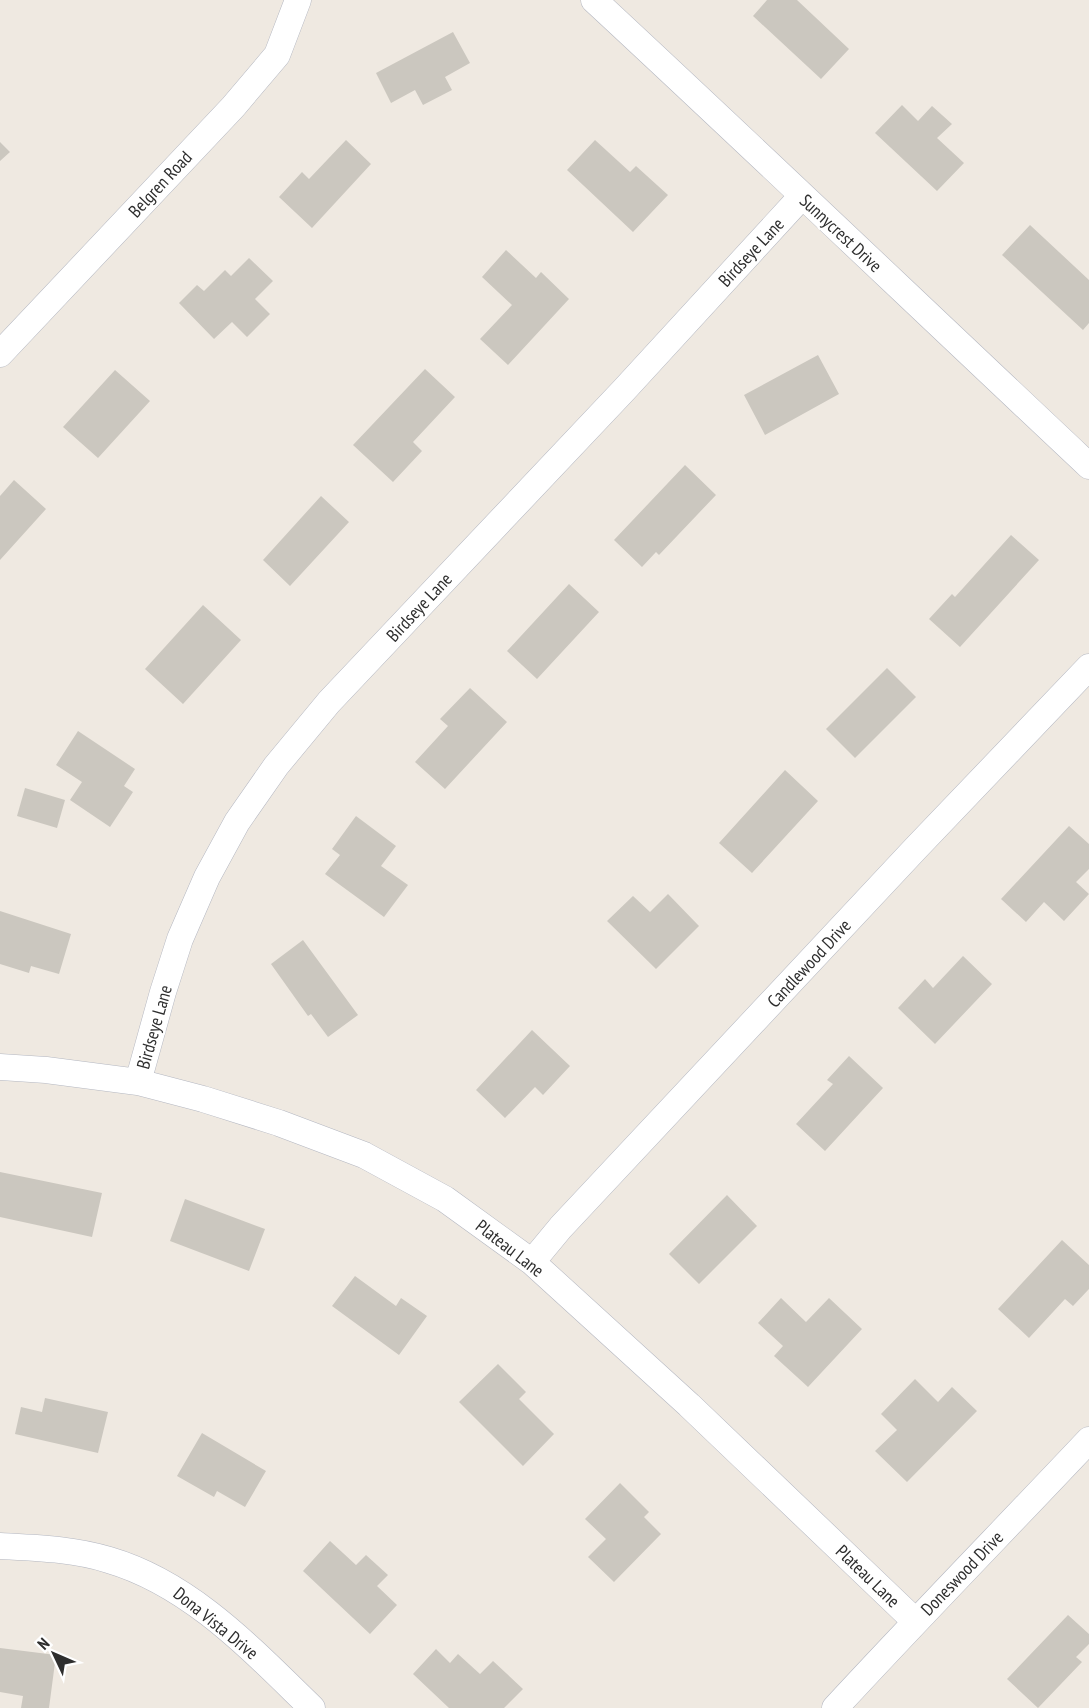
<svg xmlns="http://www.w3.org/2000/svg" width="1089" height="1708" font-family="'PT Sans Narrow',sans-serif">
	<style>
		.building { fill: #cbc7bf }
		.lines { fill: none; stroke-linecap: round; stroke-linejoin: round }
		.street-casing { stroke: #b4b7c1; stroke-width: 27 }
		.street { stroke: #fff; stroke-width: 26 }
		.labels { text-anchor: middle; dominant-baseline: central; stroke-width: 4.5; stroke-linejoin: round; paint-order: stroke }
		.street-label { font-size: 18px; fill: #2e2e2e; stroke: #fff }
	</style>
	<rect width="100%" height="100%" fill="#efe9e1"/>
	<path class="building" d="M767,0H797L849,49L821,79L753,16Z
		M453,32L470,63L445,77L452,90L423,105L415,90L391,103L376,73Z
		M902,105L918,121L932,106L952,124L937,138L964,163L937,191L875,133Z
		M346,140L371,164L312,228L279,197L302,172L309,179Z
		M595,140L630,172L636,166L668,195L633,232L567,170Z
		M0,142L10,152L0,161Z
		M1030,225L1089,280V323L1083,330L1002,255Z
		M506,250L536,278L541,272L569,299L508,365L480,339L512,305L482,277Z
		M249,258L273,281L255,299L270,314L247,337L232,322L214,339L179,303L197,285L204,291L225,270L231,276Z
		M818,355L839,394L765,435L744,395Z
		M425,369L455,397L413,442L422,451L393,482L353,445Z
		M115,370L150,401L98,458L63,427Z
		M685,465L716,495L659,555L656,552L642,567L614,540Z
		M14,480L46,509L0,560V496Z
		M321,496L349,522L290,586L263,560Z
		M1011,535L1039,560L960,647L929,619L952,594L955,597Z
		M569,584L599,612L537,679L507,651Z
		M203,605L241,640L183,704L145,669Z
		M887,668L916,697L855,758L826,729Z
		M470,688L507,722L445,789L415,762L448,726L440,719Z
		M78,731L135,769L124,786L133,792L110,827L70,800L82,782L56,765Z
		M785,770L818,801L752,873L719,843Z
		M25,788L65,800L57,828L17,816Z
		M356,816L396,846L381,866L408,885L384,917L325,874L340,855L332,849Z
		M1069,826L1089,844V869L1076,882L1089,894L1064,921L1044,902L1026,922L1001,899Z
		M668,894L699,926L656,969L607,921L633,896L650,912Z
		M0,911L71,934L59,974L31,966L29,973L0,964Z
		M303,940L358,1015L328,1037L311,1014L308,1016L271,964Z
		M963,956L992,984L935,1044L898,1008L925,979L933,988Z
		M532,1030L570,1066L543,1095L535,1087L505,1118L476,1090Z
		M849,1056L883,1088L825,1151L796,1124L833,1084L827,1080Z
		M0,1172L102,1193L92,1237L0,1217Z
		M727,1195L757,1226L699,1284L669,1254Z
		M185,1199L265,1229L249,1271L170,1241Z
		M1062,1240L1089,1265V1289L1073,1306L1065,1299L1029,1338L998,1309Z
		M355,1276L396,1306L401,1298L427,1316L399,1355L332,1306Z
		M781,1298L806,1322L829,1298L862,1329L808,1387L774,1356L783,1346L758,1323Z
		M498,1364L526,1392L519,1399L554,1434L523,1466L459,1402Z
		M915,1379L938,1402L952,1387L977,1411L907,1482L875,1451L897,1430L881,1414Z
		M45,1398L108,1412L98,1453L15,1434L21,1407L42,1412Z
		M202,1433L266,1471L245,1507L217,1491L214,1497L177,1476Z
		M620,1483L649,1512L644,1517L661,1534L614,1582L588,1557L606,1539L585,1519Z
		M330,1541L356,1565L366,1555L388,1575L377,1586L397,1605L370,1634L303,1571Z
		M1068,1615L1089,1634V1644L1076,1657L1082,1662L1038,1708L1007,1679Z
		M0,1648L56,1655L49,1708H21L23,1696L0,1692Z
		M436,1649L450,1663L458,1654L480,1674L493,1661L523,1689L504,1708H449L413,1674Z"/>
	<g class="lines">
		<g class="street-casing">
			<path id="street" d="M594,0C760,154 924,311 1089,466
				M0,354L233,107L277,55L298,0
				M0,1067L46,1070L138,1082L203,1099L279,1123L364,1155L445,1199L532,1262L689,1405L915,1621
				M138,1082L163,992L180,939L207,877L237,822L276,766L329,702L624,390L802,196
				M532,1262L561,1227L916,848L1089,667
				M0,1546C37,1548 74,1549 109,1560C191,1584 252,1650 312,1708
				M835,1708C919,1617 1005,1529 1089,1440"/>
		</g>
		<use href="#street" class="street"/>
	</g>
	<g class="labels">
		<g class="street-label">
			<text transform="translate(160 184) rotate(-47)">Belgren Road</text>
			<text transform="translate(841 233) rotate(43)">Sunnycrest Drive</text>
			<text transform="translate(751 252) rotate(-47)">Birdseye Lane</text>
			<text transform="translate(419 607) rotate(-47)">Birdseye Lane</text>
			<text transform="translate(809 963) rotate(-47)">Candlewood Drive</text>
			<text transform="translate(154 1027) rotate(-74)">Birdseye Lane</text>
			<text transform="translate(510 1248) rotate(38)">Plateau Lane</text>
			<text transform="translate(962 1573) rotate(-46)">Doneswood Drive</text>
			<text transform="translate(868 1576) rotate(44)">Plateau Lane</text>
			<text transform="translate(216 1623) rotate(39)">Dona Vista Drive</text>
		</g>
	</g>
	<g transform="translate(54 1654) rotate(314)" stroke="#ffffff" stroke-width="4.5" paint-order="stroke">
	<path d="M0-4.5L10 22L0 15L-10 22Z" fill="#2e2e2e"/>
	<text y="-9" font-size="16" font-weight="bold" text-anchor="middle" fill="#2e2e2e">N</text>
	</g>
</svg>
